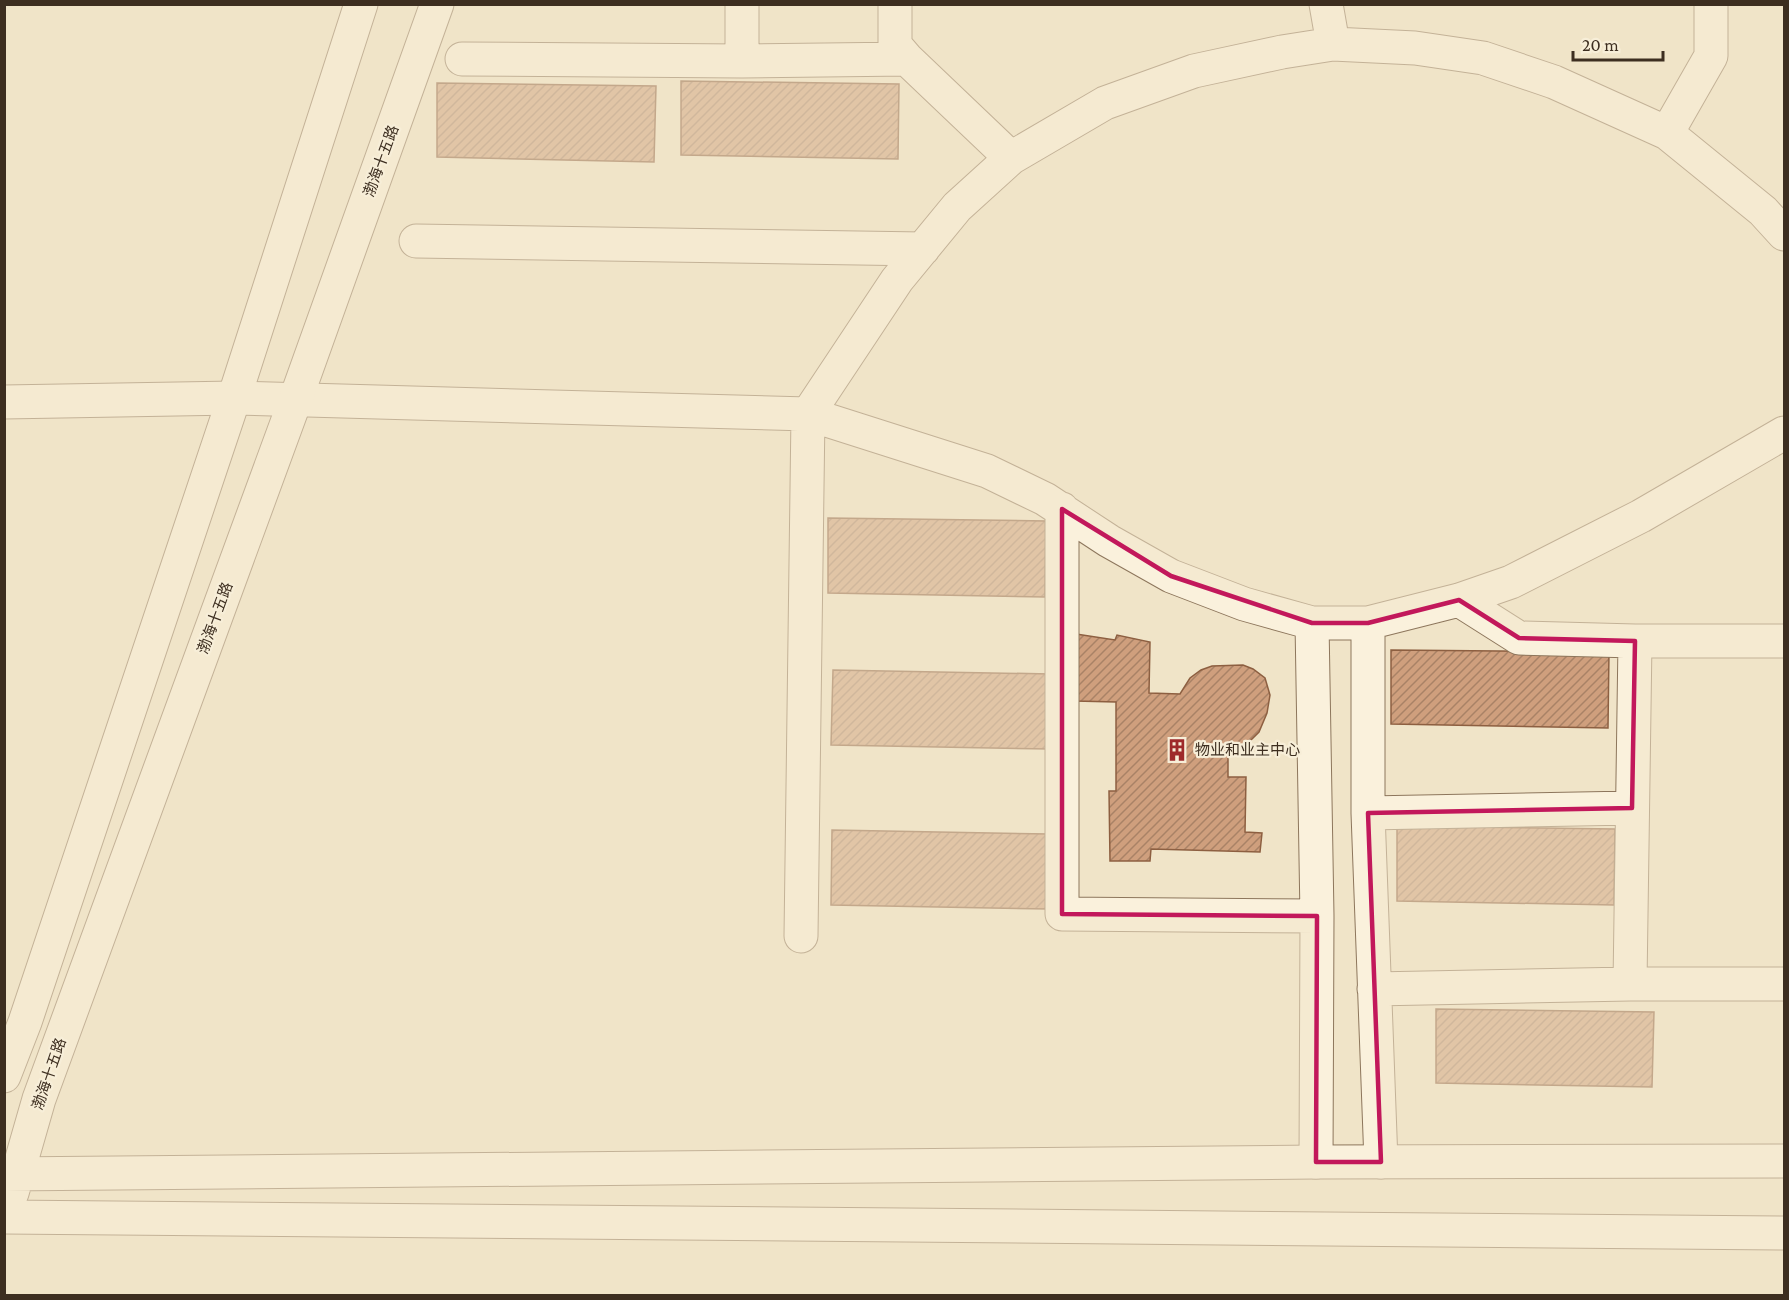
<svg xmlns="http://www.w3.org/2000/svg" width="1789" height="1300" font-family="'Crimson Pro','Noto Sans SC',serif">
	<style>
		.building { fill: url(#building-hatch); stroke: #8d5f41; stroke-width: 1.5 }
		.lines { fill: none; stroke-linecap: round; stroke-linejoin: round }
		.minor-casing { stroke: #8d765c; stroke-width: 35 }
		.tertiary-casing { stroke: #8d765c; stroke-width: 35 }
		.minor { stroke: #faf1dc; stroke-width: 33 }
		.tertiary { stroke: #faf1dc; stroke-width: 33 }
		.marked { fill: none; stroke: #c2185b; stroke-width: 4.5; stroke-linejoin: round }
		.labels { text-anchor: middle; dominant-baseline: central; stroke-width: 4.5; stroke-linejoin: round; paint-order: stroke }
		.street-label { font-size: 15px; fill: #3d2e20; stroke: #f7eed8 }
		.poi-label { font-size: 15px; fill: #3d2e20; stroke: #f7eed8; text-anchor: start }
	</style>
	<defs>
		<pattern id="building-hatch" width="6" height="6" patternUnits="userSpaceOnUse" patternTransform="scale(1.5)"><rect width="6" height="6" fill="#cf9f7d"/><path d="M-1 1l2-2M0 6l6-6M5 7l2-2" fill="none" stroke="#a98266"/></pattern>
	</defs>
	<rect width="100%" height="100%" fill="#f0e4c8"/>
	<path class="building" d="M681,81L899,84L898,159L681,155Z
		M437,83L656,86L654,162L437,157Z
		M828,518L1046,521L1045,597L828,593Z
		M1076,634L1115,640L1117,635L1150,642L1149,693L1180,694L1190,678L1201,670L1212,666L1243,665L1253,669L1265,678L1270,695L1267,713L1259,732L1246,745L1228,754V777H1246L1245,832L1262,833L1260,852L1151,849L1150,861H1110L1109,791H1116V702L1075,701Z
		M1391,650L1609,652L1608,728L1391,724Z
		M833,670L1050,674L1049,749L831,745Z
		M1397,826L1615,829L1614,905L1397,901Z
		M832,830L1049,834L1048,909L831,905Z
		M1436,1009L1654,1012L1652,1087L1436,1083Z"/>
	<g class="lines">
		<g class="minor-casing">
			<path id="minor" d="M895,4V45L907,59L1011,158
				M1326,4L1333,44
				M462,59L742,61V4
				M742,61L907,59
				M1667,133L1711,56V4
				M416,241L923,249
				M4,402L234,398L808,414L987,471L1045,499L1109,541L1171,576L1244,604L1312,623H1368L1459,600L1511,582L1641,516L1784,433
				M1062,509V914L1317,916
				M1459,600L1519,638L1635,641H1784
				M1312,623L1317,916L1316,1162
				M1368,623V813L1381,1162
				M1635,641L1630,984H1784
				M1368,813L1632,808
				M801,936L808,414L897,280L957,207L1011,158L1105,103L1194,71L1282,52L1333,44L1415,48L1483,58L1554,82L1667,133L1763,211L1784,234
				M1374,989L1630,984"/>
		</g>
		<g class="tertiary-casing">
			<path id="tertiary" d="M4,1076L25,1022L234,398L361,4
				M4,1174L1316,1162L1784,1161
				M12,1193L39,1099L295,401L437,4
				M4,1217L1784,1233"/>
		</g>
		<use href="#minor" class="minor"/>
		<use href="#tertiary" class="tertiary"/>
	</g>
	<path d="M0 0H1789V1300H0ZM1062,509L1171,576L1312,623H1368L1459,600L1519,638L1635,641L1632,808L1368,813L1381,1162H1316L1317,916L1062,914Z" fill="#f0e4c8" fill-opacity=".55" fill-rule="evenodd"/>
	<path class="marked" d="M1062,509L1171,576L1312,623H1368L1459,600L1519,638L1635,641L1632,808L1368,813L1381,1162H1316L1317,916L1062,914Z"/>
	<defs>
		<g id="building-bare" transform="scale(1.8)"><path d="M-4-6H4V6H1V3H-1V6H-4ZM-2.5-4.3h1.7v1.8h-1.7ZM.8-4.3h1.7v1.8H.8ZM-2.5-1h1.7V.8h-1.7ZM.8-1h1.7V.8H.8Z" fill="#9e2a2b" stroke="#f7eed8" stroke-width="2.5" paint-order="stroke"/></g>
	</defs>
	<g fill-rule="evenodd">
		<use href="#building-bare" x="1177" y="750"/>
	</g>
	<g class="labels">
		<g class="street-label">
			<text transform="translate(381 161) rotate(-70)">渤海十五路</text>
			<text transform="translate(215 618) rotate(-70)">渤海十五路</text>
			<text transform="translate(49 1074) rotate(-71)">渤海十五路</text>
		</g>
		<g class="poi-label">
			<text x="1195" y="750">物业和业主中心</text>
		</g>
	</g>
	<rect width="1789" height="1300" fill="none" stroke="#3d2e20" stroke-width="12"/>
	<path d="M1573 51v9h90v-9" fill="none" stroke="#3d2e20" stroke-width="3"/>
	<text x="1582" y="51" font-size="18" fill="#3d2e20" stroke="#f7eed8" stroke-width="4.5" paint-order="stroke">20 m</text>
</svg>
